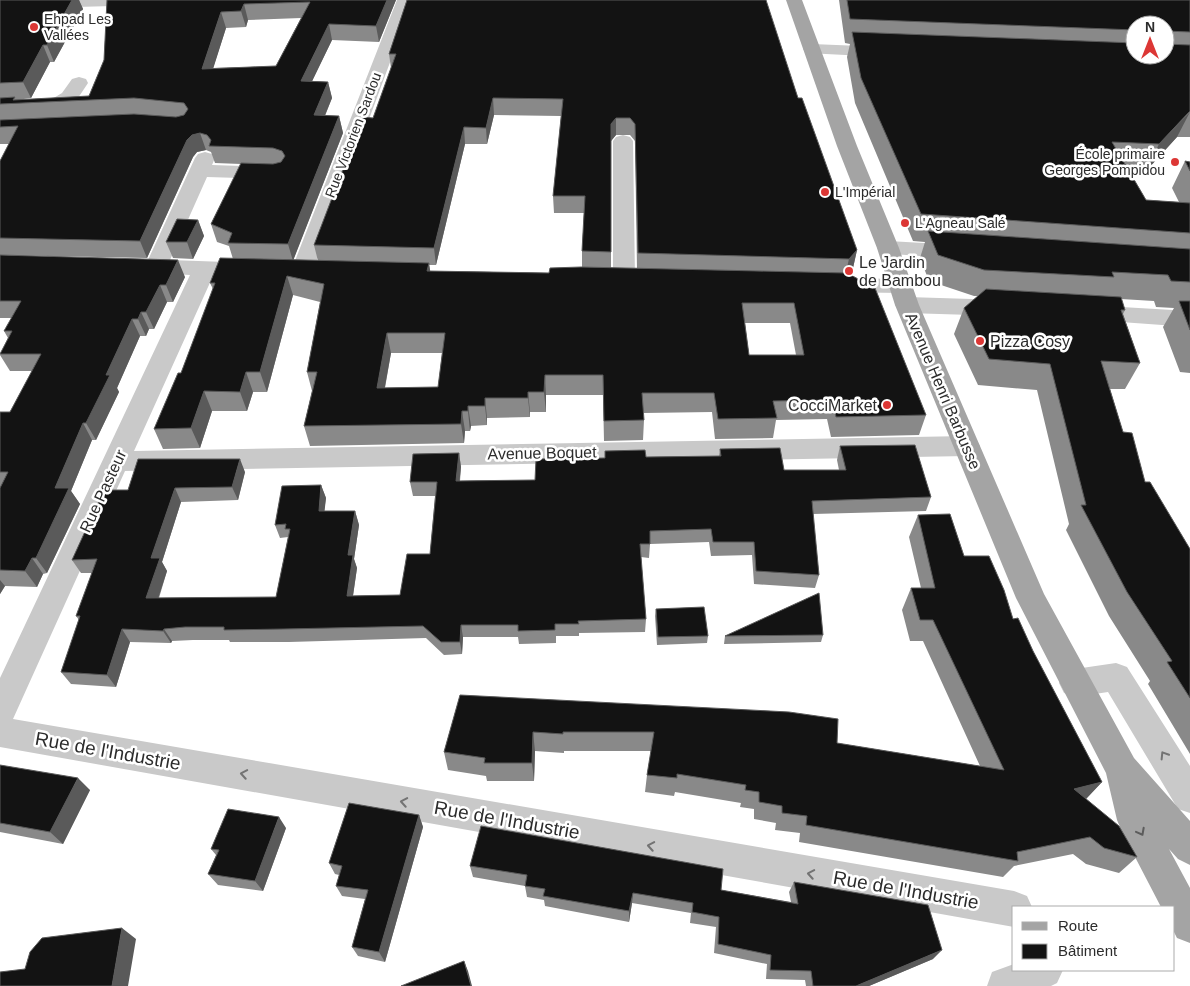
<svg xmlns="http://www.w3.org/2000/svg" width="1190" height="986" font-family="Helvetica,sans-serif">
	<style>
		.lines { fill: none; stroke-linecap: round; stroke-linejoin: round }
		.minor { fill: #c9c9c9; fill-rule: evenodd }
		.major { fill: #a4a4a4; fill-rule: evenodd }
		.wall { fill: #898989; fill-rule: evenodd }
		.shaded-wall { fill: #5a5a5a }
		.building { fill: #131313; stroke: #5a5a5a; fill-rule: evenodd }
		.oneway { stroke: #737373 }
		.oneway2 { stroke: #5c5c5c }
		.poi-dot { fill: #dc3735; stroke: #fff; stroke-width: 2 }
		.labels { text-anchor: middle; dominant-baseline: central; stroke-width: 5; stroke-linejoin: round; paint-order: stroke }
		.far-poi-label { font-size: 14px; fill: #2c2c2c; stroke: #fff; text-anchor: start }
		.far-street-label { font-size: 14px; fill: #2c2c2c; stroke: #fff }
		.poi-label { font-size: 16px; fill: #2c2c2c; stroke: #fff; text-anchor: start }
		.street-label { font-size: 16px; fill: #2c2c2c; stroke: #fff }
		.near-street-label { font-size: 19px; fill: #2c2c2c; stroke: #fff }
	</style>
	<rect width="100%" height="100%" fill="#fff"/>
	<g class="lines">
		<path class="minor" d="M0,0H159L157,4L151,5L0,9Z
			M397,0H413L313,271L310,276L302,278L294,276L291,271Z
			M812,44L885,47L891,48L894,52L891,56L885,57L806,53L803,49L806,45Z
			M79,77L86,79L88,83L76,101L63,108L0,114V102L52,99L62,93L72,79Z
			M623,135L630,137L633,141L635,279L632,284L624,286L616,284L613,279V141L616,137Z
			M205,152L212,154L215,158L212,165L273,167L280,169L283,173L280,177L273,179L207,177L170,260L254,263L262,265L265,270L262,275L254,277L213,276L134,451L967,436L976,439L980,446L976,453L967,456L125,471L13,719L1014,891L1027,896L1032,907H1014V927L0,747V678L190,275L137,272L134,267L137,262L148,260L195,158L198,154Z
			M888,241L959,245L967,247L970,252L967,257L959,259L880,253L877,248L880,243Z
			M834,278L900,279L908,281L911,286L908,291L900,293L834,292L826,290L823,285L826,280Z
			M907,297L1004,300L1012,303L1016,308L1012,313L1004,316L907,313L899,310L895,305L899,300Z
			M1087,305L1190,311V327L1079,319L1075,313L1079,307Z
			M1116,663L1127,667L1190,766V813L1178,809L1108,692L1075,697L1064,693L1059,683L1064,673L1075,669Z
			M1014,964V970H1063L1057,983L1051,986H987L992,972Z"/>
		<path class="major" d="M786,0H802L857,146L899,248L919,305L1044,594L1134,758L1190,821V865L1178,859L1169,849L1190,888V943L1177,938L1174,932V907H1161L1122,832L1117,820L1106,773L1016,598L895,305L877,248L837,146Z"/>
	</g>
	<path class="wall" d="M0,0H79L83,9L54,62H50L31,98L16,100L89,96L104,60L107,0H396L379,42L332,40L312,81L328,82L332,98L325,116H339L343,133L293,260L318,261L314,245L373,118L391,68L389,54L407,0L798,98L857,250L853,268L847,274L926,415L919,435L831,437L827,419L776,420L773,438L715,439L712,412L643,413L644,420L643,440L604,441L603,395H546V412H530V417L487,418V425L471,426L470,431H465L464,443L310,446L304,426L312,391L307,372L320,302L293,295L267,392H253L247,411H212L200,448L163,449L154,429L181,373L213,289L210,283L233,259L229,246L217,242L211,224L241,164L215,163L211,152L206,150L197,152L193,157L147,258L0,255V161L9,144H0ZM301,18L276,66L213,68L226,28L246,27L248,20ZM494,115L561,116L553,196L554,213H584L582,251V267L549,273L430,271L429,265H436L465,144H487ZM616,135H630L635,141L637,268H611V141ZM745,323H790L796,355H749ZM391,353H442L438,387L385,388Z
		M839,0H1190V137H1177L1147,170L1128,169L1146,200L1179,202L1172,188L1185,161L1190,162V373L1180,372L1163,327L1174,308L1156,307L1154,301L1121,299L1125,310L1123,314L1140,363L1125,389H1110L1123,432L1145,482L1190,549V754L1148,684L1150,681L1109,616L1066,530L1069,524L1037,390L978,385L954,334L964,308L978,296H974L929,281L920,258L925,242L913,241L855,103L847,57L850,44L845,43ZM1135,25H1165V55H1135Z
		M198,220L204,236L193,259L173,258L166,242Z
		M0,255L185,277L173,302H167L154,329H149L146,336H140L117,388L119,392L96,440H92L71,491L80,504L47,573L43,574L37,587L5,586L0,594V412H10L32,371H10L0,355L8,338L4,331L12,318H0Z
		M840,446L931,497L926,511L813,514L819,575L815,588L754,584L752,555L711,556L709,542L650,544L649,558L641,557L646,619L645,632L579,633V636H556V643L519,644L518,637H463L462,654L444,655L426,638L289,642H230L229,640H193L172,641L171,643L130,642L116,687L71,684L61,672L79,620L76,616L92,573H81L72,560L128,490L245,472L238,500L181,502L162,562L167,571L159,598L276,597L288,537L280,538L275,525L321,485L326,498L324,511H355L359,525L354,559L357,568L353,596L400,595L430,554L435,496H413L410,482L459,453L461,467L460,481L535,480L646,457L719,456L720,449L784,470H839L837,460Z
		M918,515L964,556L1013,619L1033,651L1102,782L1086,799L1137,857L1119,873L1086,864L1073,854L1014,866L1003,877L799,842L800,833L775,830L776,823L754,819V809L740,807L741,803L675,792L674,796L645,792L647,775L651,751H564V753L535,751L534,781H487L486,776L448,770L444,752L460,695L837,743L980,766L923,641H910L902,610L911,588H921L909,537Z
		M656,609L708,636L707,643L657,645L655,616Z
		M823,635L821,642L724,644L725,636Z
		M0,765L90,790L63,844L0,832Z
		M419,815L423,827L385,962L358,956L352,947L365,899L342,896L336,886L339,875L335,874L329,863Z
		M286,828L263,891L218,885L208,874L216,855L211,849Z
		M470,866L721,890L791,902L789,892L794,882L933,959L869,986H806L805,980L766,979L767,964L714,953L716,927L690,923L691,913L632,903L629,922L545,906L544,900L527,897L525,886L473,877Z"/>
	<path class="shaded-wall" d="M72,0H79L83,9L54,62L47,45Z
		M387,0H396L379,42L376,26Z
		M244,4L248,20L246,27L241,11Z
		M221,12L226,28L208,85L202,69Z
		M329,24L332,40L304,98L301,81Z
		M43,45L50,62L31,98L23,82Z
		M328,82L332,98L318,132L314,115Z
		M493,98L494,115L487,144L486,128Z
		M1190,112L1177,137L1147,170L1159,144Z
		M339,116L343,133L293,261L288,244Z
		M616,118V135L611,141V124Z
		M464,127L465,144L436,265L434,248Z
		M200,133L206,150L197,152L193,157L147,258L140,241L187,140L192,135Z
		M198,220L204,236L193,259L187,242Z
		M857,250L853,268L845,276L849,259Z
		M178,260L185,277L173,302L166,285Z
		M429,263L432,283L427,271Z
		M287,276L293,295L267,392L260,372Z
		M160,285L167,302L154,329L146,312Z
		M141,312L149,329L146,336L138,319Z
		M132,319L140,336L117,388L119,392L96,440L86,423L106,375Z
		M387,333L391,353L381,408L377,388Z
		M246,372L253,392L247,411L240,392Z
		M545,375L546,395V412L544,392Z
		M204,391L212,411L200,448L191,428Z
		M528,392L530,412V417L528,398Z
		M485,398L487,418V425L485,406Z
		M468,406L471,426L470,431L468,411Z
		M462,411L465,431L464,443L461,424Z
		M83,423L92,440L71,491L80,504L47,573L36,558L55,488Z
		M459,453L461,467L458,495L456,481Z
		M240,459L245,472L238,500L232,487Z
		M321,485L326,498L323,525L319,511Z
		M175,488L181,502L162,562L167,571L154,611L146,598L151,558Z
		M355,511L359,525L354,559L357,568L351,609L347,596L348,555Z
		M32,558L43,574L37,587L25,571Z
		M0,580L5,586L0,594Z
		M461,625L463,637L462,654L460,642Z
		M122,629L130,642L116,687L107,675Z
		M164,629L172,641L171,643L163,631Z
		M533,732L535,751L534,781L532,763Z
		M78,778L90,790L63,844L50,832Z
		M1102,782L1085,800L1074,789Z
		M419,815L423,827L385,962L379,952Z
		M279,817L286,828L263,891L255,881Z
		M633,893L632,903L629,922V911Z
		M122,928L136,939L128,986H112Z
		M942,950L933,959L869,986H856Z
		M464,961L468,971L472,986H471Z"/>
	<path class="building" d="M0,0H72L47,45H43L23,82L0,83Z
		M107,0H387L376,26L329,24L301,81L328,82L314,115L339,116L288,244L228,243L232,233L211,224L241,163L273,164L281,162L285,156L282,151L273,148L209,146L211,140L207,135L200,133L192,135L187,140L140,241L0,238V161L18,126L0,127V120L134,114L176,117L184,115L188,109L184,103L134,98L0,104V98L15,97L13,100L89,96L104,60ZM310,2L276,66L202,69L221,12L241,11L244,4Z
		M407,0H766L798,98H802L857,250L849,259L638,253L635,124L630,118H616L611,124V252L582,251L585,196H553L563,99L493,98L486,128L464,127L434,248L314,245L363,117L373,118L396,54H389Z
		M847,0H1190V32L1165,31V25H1135V30L850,19Z
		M852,32L1135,43V55H1165V44L1190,45V111L1159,144L1112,142L1146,200L1190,203V233L921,214L861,78Z
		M1185,161L1190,162V171Z
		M177,219L198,220L187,242H166Z
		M928,231L1190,249V282L1171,281L1168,275L1112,272L1114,277L984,270L938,255Z
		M0,255L178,260L166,285H160L146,312H141L138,319H132L106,375H110L86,423H83L55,488H69L36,558H32L25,571L0,570V488L8,472H0V412H10L41,354H0L12,331H4L21,301H0Z
		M220,258L429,263L427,271L549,273L550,268L581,267L847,273L875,288L926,415L836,417L832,400L773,401L777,418L718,419L714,393H642L644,420L604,421L603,375H545L544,392H528V398H485V406H468V411H462L461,424L304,426L317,372H307L324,284L287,276L260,372H246L240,392L204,391L191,428L154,429L178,373H181L215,283H210ZM742,303H794L804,355H749ZM387,333H445L438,387L377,388Z
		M986,289L1121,297L1125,310H1121L1140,363L1101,361L1123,432L1132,433L1145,482H1150L1190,549V698L1167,662L1172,661L1127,592L1081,505H1086L1050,364L989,359L964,308Z
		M1179,301H1190V330Z
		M915,445L931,497L812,501L819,575L756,571L754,542H713L711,529L650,531V544H640L646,619L578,621L579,624H555V630L518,631V625H461L460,642H441L423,626L284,629L224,630V627H185L164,629L163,631L122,629L107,675L61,672L80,616H76L97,559L72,560L104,490H128L138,459H240L232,487L175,488L151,558H160L146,598L276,597L290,529H285L286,524L275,525L282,486L321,485L319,511H355L348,555H353L347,596L400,595L407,554H430L437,482H410L413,454L459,453L456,481L535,480L536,459L605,458V451L645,450L646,457L721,456L720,449L780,448L784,470H846L840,446Z
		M950,514L964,556H989L1004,590L1013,619L1018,618L1033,651L1102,782L1074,789L1119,826L1137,857L1104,848L1090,837L1017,852L1018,861L806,825L807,816L782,813V806L759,802V792L745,790L746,785L677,774V778L647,775L654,732H563V734L533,732L532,763H484L485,758L444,752L460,695L789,712L838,719L837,743L1004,770L933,620H920L911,588H935L918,515Z
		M819,593L823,635L725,636Z
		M704,607L708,636L658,637L656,609Z
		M0,765L78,778L50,832L0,823Z
		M349,803L419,815L379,952L352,947L368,890L336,886L342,866L329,863Z
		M228,809L279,817L255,881L208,874L219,850L211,849Z
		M481,826L723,869L721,890L798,904L794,882L928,905L942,950L856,986H813L811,971L770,970L771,955L718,944L719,917L692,912L693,903L633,893L629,911L543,896L545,889L525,886L527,875L470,866Z
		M122,928L112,986H0V972L25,969L30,952L42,938Z
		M464,961L471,986H401Z"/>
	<defs><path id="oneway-chevron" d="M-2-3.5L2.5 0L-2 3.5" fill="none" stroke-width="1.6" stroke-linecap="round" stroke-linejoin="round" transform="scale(1.25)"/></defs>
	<g class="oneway">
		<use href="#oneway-chevron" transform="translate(1164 755) rotate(-122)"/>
		<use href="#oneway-chevron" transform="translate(244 774) rotate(-170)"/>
		<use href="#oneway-chevron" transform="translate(404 802) rotate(-170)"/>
		<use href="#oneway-chevron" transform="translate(651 846) rotate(-170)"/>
		<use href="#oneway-chevron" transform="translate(811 874) rotate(-170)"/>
	</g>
	<use class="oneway2" href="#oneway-chevron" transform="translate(1141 832) rotate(62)"/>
	<g class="poi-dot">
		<circle cx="34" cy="27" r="5"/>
		<circle cx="1175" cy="162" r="5"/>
		<circle cx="825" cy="192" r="5"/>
		<circle cx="905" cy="223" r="5"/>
		<circle cx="849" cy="271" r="5"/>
		<circle cx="980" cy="341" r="5"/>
		<circle cx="887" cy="405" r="5"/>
	</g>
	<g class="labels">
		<g class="far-poi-label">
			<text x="44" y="19">Ehpad Les<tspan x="44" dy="16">Vallées</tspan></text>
			<text x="1165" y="154" text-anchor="end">École primaire<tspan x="1165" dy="16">Georges Pompidou</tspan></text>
			<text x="835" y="192">L'Impérial</text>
			<text x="915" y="223">L'Agneau Salé</text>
		</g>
		<g class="far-street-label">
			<text transform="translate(353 135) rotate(-69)">Rue Victorien Sardou</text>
		</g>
		<g class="poi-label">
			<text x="859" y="262">Le Jardin<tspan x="859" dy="18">de Bambou</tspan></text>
			<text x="990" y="341">Pizza Cosy</text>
			<text x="877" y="405" text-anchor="end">CocciMarket</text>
		</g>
		<g class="street-label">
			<text transform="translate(943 391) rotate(67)">Avenue Henri Barbusse</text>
			<text transform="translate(542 453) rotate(-1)">Avenue Boquet</text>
			<text transform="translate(103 491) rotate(-65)">Rue Pasteur</text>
		</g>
		<g class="near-street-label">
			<text transform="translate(108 751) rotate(10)">Rue de l'Industrie</text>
			<text transform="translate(507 820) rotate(10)">Rue de l'Industrie</text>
			<text transform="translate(906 890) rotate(10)">Rue de l'Industrie</text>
		</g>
	</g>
	<rect x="1012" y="906" width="162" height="65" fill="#ffffff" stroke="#ababab"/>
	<rect x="1022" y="922" width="25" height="8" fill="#a4a4a4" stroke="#ababab"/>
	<text x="1058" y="931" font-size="15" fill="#2c2c2c">Route</text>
	<rect x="1022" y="944" width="25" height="15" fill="#131313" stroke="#ababab"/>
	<text x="1058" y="956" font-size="15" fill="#2c2c2c">Bâtiment</text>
	<g transform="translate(1150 40)"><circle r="24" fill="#ffffff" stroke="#ababab"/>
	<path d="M0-4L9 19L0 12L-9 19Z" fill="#dc3735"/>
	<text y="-8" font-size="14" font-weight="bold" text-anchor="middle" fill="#2c2c2c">N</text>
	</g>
</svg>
